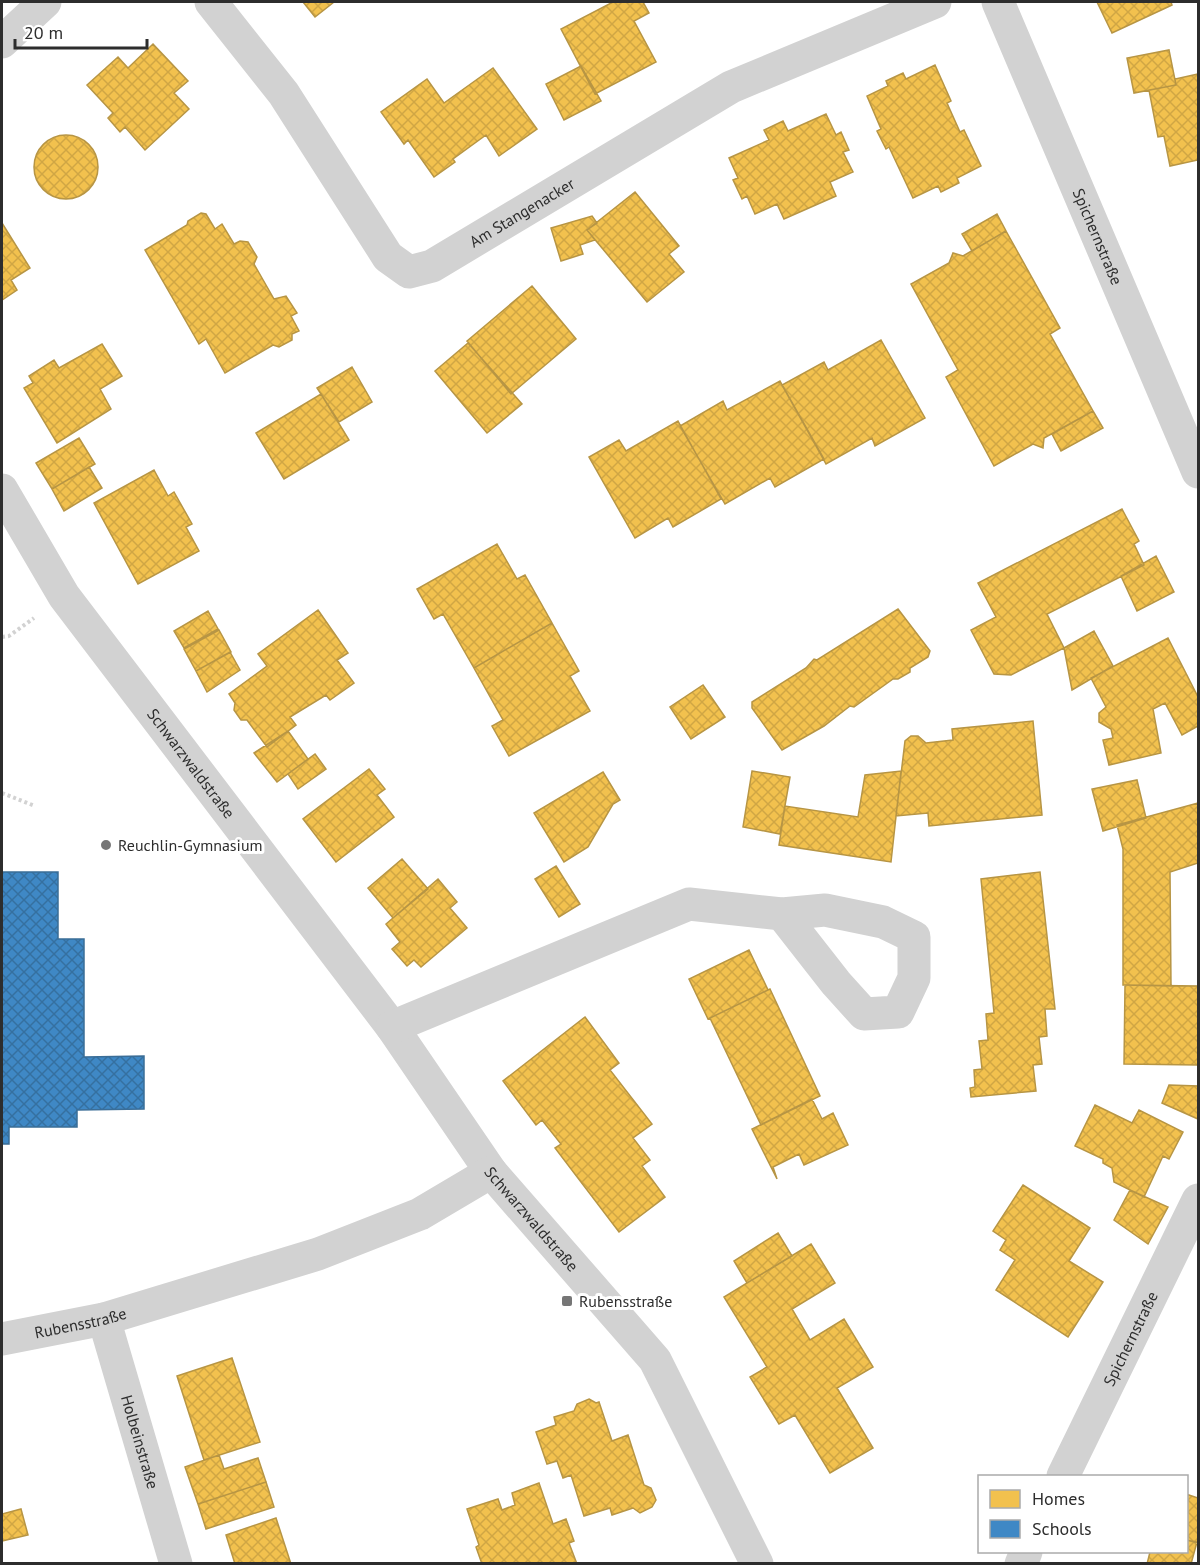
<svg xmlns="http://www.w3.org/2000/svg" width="1200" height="1565" font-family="'PT Sans',sans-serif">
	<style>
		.homes { fill: url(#homes-cross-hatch); stroke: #b79544; stroke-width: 1.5 }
		.schools { fill: url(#schools-cross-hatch); stroke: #3a6d97; stroke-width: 1.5 }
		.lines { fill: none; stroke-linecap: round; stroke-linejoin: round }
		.path { stroke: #d2d2d2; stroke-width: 4; stroke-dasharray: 3 3; stroke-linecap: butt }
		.minor { stroke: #d2d2d2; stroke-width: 33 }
		.poi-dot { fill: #767676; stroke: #fff; stroke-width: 2 }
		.labels { text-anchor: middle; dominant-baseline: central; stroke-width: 6; stroke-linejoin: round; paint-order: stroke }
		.street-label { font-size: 16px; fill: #2d2d2d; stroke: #fff }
		.poi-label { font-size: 16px; fill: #2d2d2d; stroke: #fff; text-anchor: start }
	</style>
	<defs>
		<pattern id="homes-cross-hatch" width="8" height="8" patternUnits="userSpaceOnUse" patternTransform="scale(1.5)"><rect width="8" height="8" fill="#f2c14e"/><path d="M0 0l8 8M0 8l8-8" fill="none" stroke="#d0a644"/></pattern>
		<pattern id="schools-cross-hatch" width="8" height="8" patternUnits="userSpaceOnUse" patternTransform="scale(1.5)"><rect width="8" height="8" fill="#3f88c5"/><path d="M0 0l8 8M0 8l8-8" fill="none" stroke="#3570a0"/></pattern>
	</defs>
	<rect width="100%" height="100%" fill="#fff"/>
	<path class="homes" d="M303,2H334L315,17Z
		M613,2H643L649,13L634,21L656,62L595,94L561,29Z
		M1097,2H1171L1172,5L1112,33Z
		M153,44L188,81L174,93L189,109L145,150L125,127L120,132L108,118L113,113L87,85L118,57L128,68Z
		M1169,50L1176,85L1134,93L1127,58Z
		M935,65L951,101L947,103L960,132L964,130L981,166L957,178L959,183L941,192L938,186L913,198L889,147L886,149L877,131L881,129L867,96L888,86L886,81L903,73L906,79Z
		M581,66L601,101L564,120L546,84Z
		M493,68L537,129L499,156L486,135L453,159L455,162L434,177L408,140L404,144L381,112L427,79L444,103Z
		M1198,74V160L1170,166L1164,136L1158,137L1149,90L1176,85L1175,79Z
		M826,114L836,135L841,132L849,150L843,152L853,172L830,182L836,196L784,219L777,204L755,214L747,196L742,199L733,180L738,178L729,158L769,140L764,130L783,121L788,131Z
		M34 167a32 32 0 1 1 64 0a32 32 0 1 1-64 0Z
		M635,192L679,246L669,254L684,272L647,302L587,230Z
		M201,213L206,214L215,229L222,224L234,244L240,241L248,242L257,257L254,264L274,299L286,296L297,313L291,316L299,331L292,334V340L279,347L273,345L225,373L206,339L199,344L145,250L187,225L188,221Z
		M997,214L1006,231L972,251L962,234Z
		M592,216L597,223L587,230L595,240L580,245L583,254L561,261L551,228Z
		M2,223L30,268L11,280L17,290L2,300Z
		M1006,231L1060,328L1050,334L1093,411L1044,438L1043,448L1033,444L994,466L946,377L958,370L911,284L949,263L953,253L963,256Z
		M532,286L576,339L511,394L467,341Z
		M881,340L925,418L875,446L872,438L826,464L782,385L824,362L828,370Z
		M468,343L522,404L487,433L435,371Z
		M102,344L122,376L100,389L111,409L57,443L24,388L33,383L29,376L54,360L59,368Z
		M352,367L372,402L339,422L317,388Z
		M780,381L824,459L775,487L770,478L725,504L680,426L723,401L727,410Z
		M321,394L349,440L284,479L256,433Z
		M1093,411L1103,428L1061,451L1052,434Z
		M678,421L721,499L673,527L668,518L635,538L589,457L619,440L626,451Z
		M79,438L95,464L52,489L36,463Z
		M89,467L102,488L64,511L52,489Z
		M154,470L168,496L174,492L192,524L186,527L199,551L138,584L94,503Z
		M1122,509L1139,541L1134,544L1144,565L1047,614L1064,648L1011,675L994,674L971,630L996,617L978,583Z
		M497,544L517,579L525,575L552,623L474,668L443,614L434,619L417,589Z
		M1156,556L1174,592L1137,611L1121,576Z
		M898,609L930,651L928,657L910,668V672L898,679H893L854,707L850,706L824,726L782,750L752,708V702L806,668L814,659L817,660Z
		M318,610L348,653L337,660L354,683L330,700L326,695L290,717L296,725L267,747L247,720H241L234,710L235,703L229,694L267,666L258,654Z
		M208,611L218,629L184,648L174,631Z
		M552,623L579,671L570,676L590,711L509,756L492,726L503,720L474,668Z
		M219,630L231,652L196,671L184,649Z
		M1094,631L1113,666L1072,690L1064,648Z
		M1168,638L1198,697V726L1182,735L1165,703L1153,709L1161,753L1109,765L1103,740L1113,738L1111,729L1099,722V713L1106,707L1091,678Z
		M230,652L240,670L207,692L196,671Z
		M703,685L725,717L691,739L670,707Z
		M1033,721L1042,815L929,826L928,813L896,816L905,741L911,736H918L926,743L953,740L952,729Z
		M288,731L308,759L277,782L254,753Z
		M315,754L326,769L298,789L288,774Z
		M369,769L385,789L377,795L394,817L336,862L303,819Z
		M752,771L790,777L780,834L743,827Z
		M901,771L891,862L779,845L785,806L858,817L865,775Z
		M603,772L620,800L613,804L588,847L564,862L534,813Z
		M1137,780L1146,818L1103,831L1092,789Z
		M1198,803V863L1170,872L1171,986L1123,985V849L1117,825Z
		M402,859L428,889L393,918L368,888Z
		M556,866L580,904L559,917L535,879Z
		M1040,872L1055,1009H1045L1047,1036L1039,1037L1042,1064L1033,1065L1036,1091L971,1097L970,1088L975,1087L974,1070L982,1069L979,1041L988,1040L986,1014L994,1013L981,879Z
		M438,879L457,902L450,908L467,928L421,967L414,960L407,966L392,949L400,942L386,924Z
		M749,950L768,990L708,1019L689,979Z
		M1125,985L1198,986V1065L1124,1064Z
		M770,989L820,1096L761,1125L710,1018Z
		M585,1017L619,1063L610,1070L652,1124L633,1138L650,1160L642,1166L665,1197L619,1232L555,1148L561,1144L542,1120L536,1125L503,1081Z
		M1169,1085L1198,1086V1119L1162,1103Z
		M812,1099L822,1119L833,1113L848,1145L804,1165L799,1154L773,1167L777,1179L752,1129Z
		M1095,1105L1132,1123L1139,1110L1183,1132L1169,1159L1163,1156L1144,1197L1114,1182L1112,1168L1103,1163V1159L1075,1146Z
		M1023,1185L1090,1228L1069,1261L1103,1282L1068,1337L996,1290L1015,1260L1000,1250L1006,1240L993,1231Z
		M1130,1190L1168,1207L1148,1244L1114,1220Z
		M778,1233L792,1256L747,1283L734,1261Z
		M811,1244L835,1283L792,1309L810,1340L844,1319L873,1367L837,1388L873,1448L830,1473L795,1415L779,1424L750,1377L767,1367L724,1297Z
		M232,1358L260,1442L204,1460L177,1376Z
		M589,1399L596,1403L599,1402L612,1441L628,1435L644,1485L651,1488L656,1500L652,1507L640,1513L633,1508L612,1515L610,1508L584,1516L571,1475L563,1478L557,1461L547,1464L536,1432L556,1425L554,1417L574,1411L577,1404Z
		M219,1455L224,1469L258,1458L266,1482L198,1504L185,1467Z
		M266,1482L274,1507L206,1529L198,1504Z
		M539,1483L553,1524L566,1519L574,1541L569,1543L577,1564H482L476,1547L479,1545L467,1509L498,1499L502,1510L515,1505L512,1493Z
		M1186,1494L1198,1498V1543L1186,1540Z
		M21,1509L28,1535L2,1541V1514Z
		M276,1518L291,1564H235L226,1535Z
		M1186,1540L1197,1542L1191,1564H1147L1150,1552H1186Z"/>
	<path class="schools" d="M2,872H58V939H84V1057L144,1056V1109L77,1110V1127H9V1144H2Z"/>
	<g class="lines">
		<path class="path" d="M2,637L9,636L34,618
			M2,793L35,806"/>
		<g class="minor">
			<path id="s1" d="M211,2L284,94L388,257L409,272L432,266L731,87L935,2"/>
			<path id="s2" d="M998,2L1198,472"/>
			<path d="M2,42L45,2"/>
			<path id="s3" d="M2,490L64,596L392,1027L491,1172L655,1360L757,1564"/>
			<path d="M392,1027L689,904L782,914L836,983L864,1014L898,1012L914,978V937L883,922L825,910L782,914"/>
			<path id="s4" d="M104,1319L176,1564"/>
			<path id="s5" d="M2,1339L104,1319L318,1254L420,1214L491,1172"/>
			<path id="s6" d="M1063,1476L1198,1200"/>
			<path d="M1021,1564L1026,1552"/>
		</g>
	</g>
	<g class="poi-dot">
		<circle cx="106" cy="845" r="6"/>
		<rect x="561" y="1295" width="12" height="12" rx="3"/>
	</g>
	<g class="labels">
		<g class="street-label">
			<text stroke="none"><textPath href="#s1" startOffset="465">Am Stangenacker</textPath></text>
			<text stroke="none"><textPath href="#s2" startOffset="255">Spichernstraße</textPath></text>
			<text stroke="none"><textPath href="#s3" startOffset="333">Schwarzwaldstraße</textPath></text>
			<text stroke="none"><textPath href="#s3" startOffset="902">Schwarzwaldstraße</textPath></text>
			<text stroke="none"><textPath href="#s5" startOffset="80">Rubensstraße</textPath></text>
			<text stroke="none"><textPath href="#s6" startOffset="153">Spichernstraße</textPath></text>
			<text stroke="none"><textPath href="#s4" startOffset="128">Holbeinstraße</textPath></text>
		</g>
		<g class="poi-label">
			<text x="118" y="845">Reuchlin-Gymnasium</text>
			<text x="579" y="1301">Rubensstraße</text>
		</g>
	</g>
	<rect width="1200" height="1565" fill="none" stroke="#2d2d2d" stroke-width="6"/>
	<rect x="978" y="1475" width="210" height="78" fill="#ffffff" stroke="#ababab" stroke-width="1.5"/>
	<rect x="990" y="1490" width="30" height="18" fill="#f2c14e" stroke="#ababab" stroke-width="1.5"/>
	<text x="1032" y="1505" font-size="18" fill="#2d2d2d">Homes</text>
	<rect x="990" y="1520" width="30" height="18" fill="#3f88c5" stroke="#ababab" stroke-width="1.5"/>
	<text x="1032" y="1535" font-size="18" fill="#2d2d2d">Schools</text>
	<path d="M15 39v9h132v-9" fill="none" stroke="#2d2d2d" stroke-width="3"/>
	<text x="24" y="39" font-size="18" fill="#2d2d2d" stroke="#ffffff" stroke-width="4.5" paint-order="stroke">20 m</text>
</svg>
